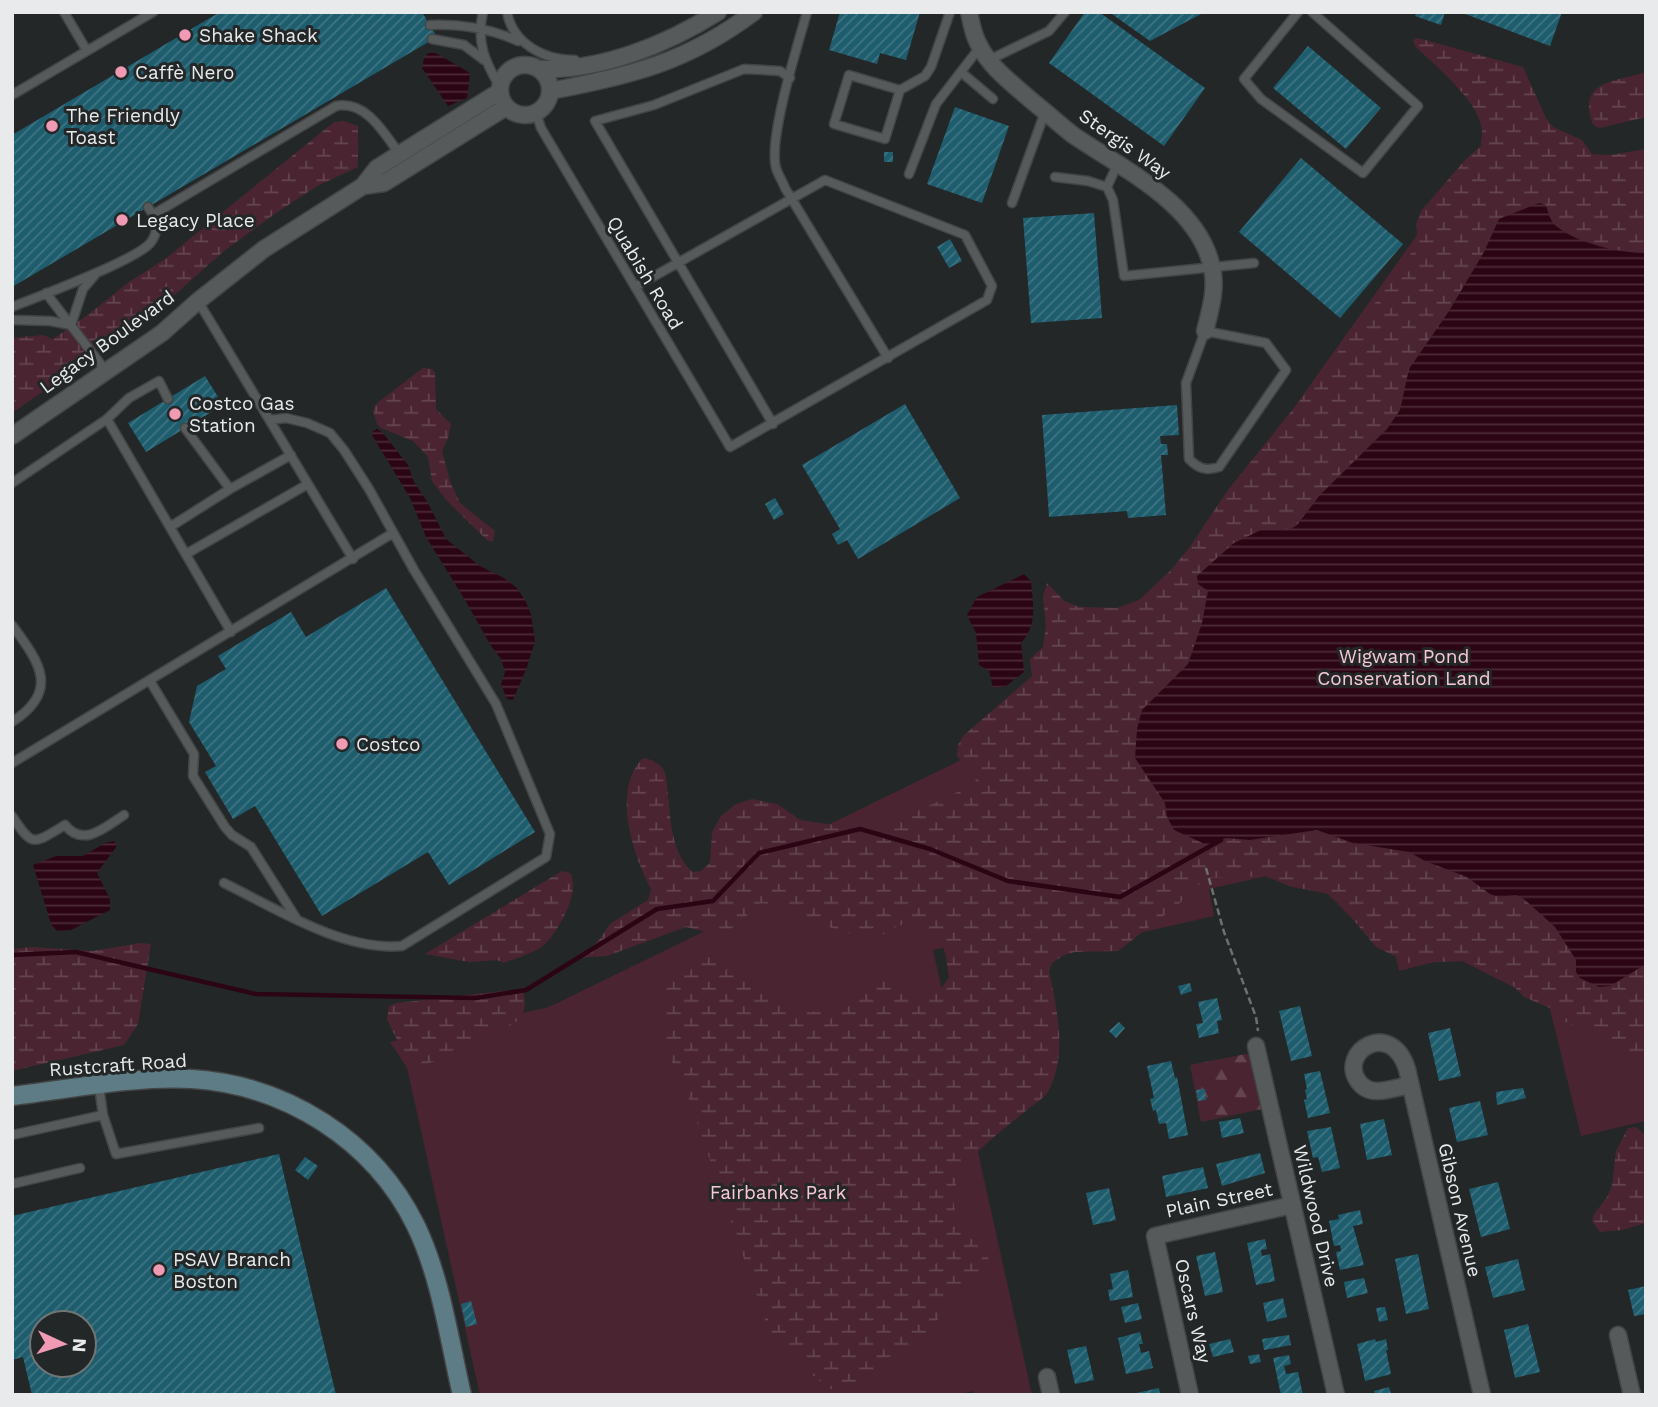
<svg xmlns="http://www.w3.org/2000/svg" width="1658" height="1407" font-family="'Work Sans',sans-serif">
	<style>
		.green { fill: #4a2531 }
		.forest { fill: url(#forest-firs) }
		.wetland { fill: url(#wetland-marsh) }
		.water { fill: url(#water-rules) }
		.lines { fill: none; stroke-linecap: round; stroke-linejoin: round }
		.stream { stroke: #2c0514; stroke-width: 4.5 }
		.building { fill: url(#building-hatch); fill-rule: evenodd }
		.service-casing { stroke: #424445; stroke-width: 11 }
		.minor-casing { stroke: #424445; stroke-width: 19 }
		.secondary-casing { stroke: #424445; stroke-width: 21 }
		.path { stroke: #6d7071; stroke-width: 2.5; stroke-dasharray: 7 3.5; stroke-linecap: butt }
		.service { stroke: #565a5b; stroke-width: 8 }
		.minor { stroke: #565a5b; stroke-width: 16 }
		.secondary { stroke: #5e7c85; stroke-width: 18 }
		.poi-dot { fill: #f19ab4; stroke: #232728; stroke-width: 2.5 }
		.labels { text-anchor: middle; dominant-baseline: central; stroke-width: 6; stroke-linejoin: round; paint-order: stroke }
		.poi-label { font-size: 19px; fill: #e8eaeb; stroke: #232728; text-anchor: start }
		.street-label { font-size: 19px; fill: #e8eaeb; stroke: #232728 }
		.park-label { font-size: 19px; fill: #f9c8d5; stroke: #232728 }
	</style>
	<defs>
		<pattern id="forest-firs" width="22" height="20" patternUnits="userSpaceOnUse" patternTransform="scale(1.75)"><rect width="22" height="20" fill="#4a2531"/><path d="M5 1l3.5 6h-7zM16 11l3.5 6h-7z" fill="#64454f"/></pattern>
		<pattern id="wetland-marsh" width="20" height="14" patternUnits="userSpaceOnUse" patternTransform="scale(1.75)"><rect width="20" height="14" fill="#4a2531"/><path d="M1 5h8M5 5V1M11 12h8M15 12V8" fill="none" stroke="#64454f"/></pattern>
		<pattern id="water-rules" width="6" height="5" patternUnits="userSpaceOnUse" patternTransform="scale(1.75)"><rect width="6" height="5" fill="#2c0514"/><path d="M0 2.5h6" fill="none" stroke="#4b2a36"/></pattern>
		<pattern id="building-hatch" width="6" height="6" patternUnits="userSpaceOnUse" patternTransform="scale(1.75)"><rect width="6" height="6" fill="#1e5d6d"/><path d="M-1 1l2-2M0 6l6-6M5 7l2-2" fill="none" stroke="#3f7482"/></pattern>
	</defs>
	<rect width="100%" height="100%" fill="#232728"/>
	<path class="green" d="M1484,141L1646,161V1121L1581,1136L1548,1001L1521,991L1454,957L1399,971L1388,923L1356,904L1275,874L1209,889L1214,916L1104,941L1098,913L933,950L1032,1395H974L973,1391L957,1395H480L407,1068L390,1042L549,1007L748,910L728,874L1057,713L1060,736Z"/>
	<path class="forest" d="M1251,1053L1262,1109L1201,1122L1190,1065Z"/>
	<path class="wetland" d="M1418,38L1523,67L1546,118L1553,127L1582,140L1592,154L1610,155L1646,149V253C1620,253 1575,243 1555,225C1550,220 1548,212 1546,205L1539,203L1499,219L1484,252L1449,311L1409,369L1400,410L1387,429L1320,495L1298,525L1291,529L1274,528L1234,543L1197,576L1198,584L1208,590L1202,623L1188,664L1142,710L1139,765L1165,803L1167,817L1207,845L1226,838L1250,840L1317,829L1353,843L1409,852L1425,861L1467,877L1490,894L1516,895L1524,899L1555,927L1576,960L1577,972L1610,986L1646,964V1073L1601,1028H1580L1566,1022L1550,1008L1524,997L1502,974L1467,961L1409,963L1376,947L1351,917L1328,894L1289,886L1265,876L1210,878L1195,887L1180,903L1118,951L1075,952L1064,955L1052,963L1049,971C1057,1009 1068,1055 1048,1092C1044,1098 1034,1104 1028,1109C1001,1132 948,1166 954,1206C958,1228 980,1245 992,1263L986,1278L952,1294L929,1335L915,1347L881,1360L867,1378L855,1387L830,1389L800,1365L768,1328L686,1091L667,1052L663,1021L666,970C681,965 701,955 717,957C733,958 742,970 753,979C772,997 795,1013 823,1012C847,1011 858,979 881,977C906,976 925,1018 949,977C946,960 946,938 929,929C921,925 906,923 898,926C891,929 885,935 878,936C872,938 859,935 852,934C821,928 783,899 756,904L741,923L728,930L710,933L686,927L607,956L580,958L599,940L610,924L648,900L651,889C633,855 611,790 643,758C652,759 661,764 665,773C667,779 667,789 668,795C671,821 671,854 693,872L701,871L710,863L712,832L721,816L736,804L752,799L777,804L800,820L874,831L977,783L973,775L957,756L958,745L963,736L1032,676L1030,659L1043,647L1046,625L1043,597L1047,583L1064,601L1079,607L1117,608L1139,600L1171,570L1189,548L1228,490L1314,383L1402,268L1418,242L1416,224L1421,211L1466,159L1481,146C1481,140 1483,134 1482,129C1478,100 1435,66 1415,46L1413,40Z
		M1646,72V117L1600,128L1593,125C1576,80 1615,82 1646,72Z
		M344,121L358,126V167L317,186L276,213L224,251L162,306L124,334L73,360L55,383L12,413V338L43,335L53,339L89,314L129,282L165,259L334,122Z
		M423,368L432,369L435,373L436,409L451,424L448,438L442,451L451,484L460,503L495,531L493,542L487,540L446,500L432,481L428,457L413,441L381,428L377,424L373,411L376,404Z
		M562,871L570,873C581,891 559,930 545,944C535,953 517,958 504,963L497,960L469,962L425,954Z
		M141,943L151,944L138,1024L124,1045L12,1071V949L33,947L92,951Z
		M513,990L523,992C535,1032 486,1030 466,1042C452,1050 429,1072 412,1061C403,1055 392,1029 387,1019L389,1006L397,1003Z
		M1636,1127L1646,1136V1223L1622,1230L1600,1232L1592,1221L1594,1214L1607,1197L1612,1185L1616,1151L1628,1128Z"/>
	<path class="water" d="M428,53H436L470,73L467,98L448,106L422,68L424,58Z
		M1539,203L1546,205C1548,212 1550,220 1555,225C1575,243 1620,253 1646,253V964L1610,986L1599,987L1580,978L1576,972V960L1555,927L1524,899L1516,895L1499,897L1490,894L1467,877L1425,861L1409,852L1353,843L1317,830L1250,840L1226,838L1207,845L1174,830L1167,817L1165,803L1135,758L1137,729L1142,710L1188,664L1202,623L1208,591L1198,584L1197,576L1234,543L1263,529H1291L1297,525L1320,495L1387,429L1400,410L1409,369L1449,311L1484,252L1499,219Z
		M377,429L382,432L408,465L414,482L428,503L446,539L480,566L504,578L517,588L525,600L531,614L535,641L527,667L513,700L507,699L501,684L505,672L501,659L491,646L465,600L426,537L410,498L372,435L373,431Z
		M1024,574L1031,581C1033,605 1038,624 1021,643L1024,672L1006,686L993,688L989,671L979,665L976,633L967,615L977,597Z
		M114,841L117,846L97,873L110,899V910L71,930L57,931L51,924L33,865L56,856H83L105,843Z"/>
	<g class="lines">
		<path class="stream" d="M12,955L76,952L256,994L476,998L526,990L657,909L713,901L759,853L860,829L930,849L1008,881L1120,897L1221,840"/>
	</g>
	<path class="building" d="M220,12H422L437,37L12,287V135Z
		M840,12H920L906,60L880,53L877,64L829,50Z
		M1085,12H1099L1205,88L1164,146L1049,63Z
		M1109,12H1205L1150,41Z
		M1417,12H1445L1441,25L1415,16Z
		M1460,12H1562L1550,46Z
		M1308,46L1381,108L1346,149L1273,88Z
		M955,107L1009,126L982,203L927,184Z
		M884,152H893V162H884Z
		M1301,158L1403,244L1340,318L1239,232Z
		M1094,213L1102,318L1031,323L1023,218Z
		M950,239L962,261L949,268L937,247Z
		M205,376L223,405L146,452L128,423Z
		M905,404L960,498L858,559L847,540L838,545L832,534L840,529L802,465Z
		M1177,405L1179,435L1160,436L1161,444H1167L1168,455H1161L1166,515L1128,518L1127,511L1049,517L1042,415Z
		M775,498L784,514L774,520L765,504Z
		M386,588L535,832L449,885L428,852L322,916L255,806L233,819L205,772L216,766L189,722L197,686L226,669L218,656L291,612L306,637Z
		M1190,983L1192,991L1181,995L1178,986Z
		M1217,998L1222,1020L1217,1021L1219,1033L1199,1038L1196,1024L1203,1023L1198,1002Z
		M1300,1006L1312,1056L1291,1061L1279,1011Z
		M1119,1022L1125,1028L1116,1038L1109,1031Z
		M1450,1028L1461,1076L1439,1081L1428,1033Z
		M1171,1061L1175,1078L1177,1077L1188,1135L1169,1139L1166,1123L1159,1124L1156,1110L1153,1111L1150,1099L1154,1098L1147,1066Z
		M1320,1071L1330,1113L1308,1118L1304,1100L1307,1099L1305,1090L1307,1089L1304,1074Z
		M1523,1088L1526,1098L1497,1105L1496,1092Z
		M1205,1089L1206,1100L1198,1101L1196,1090Z
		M1480,1101L1488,1135L1457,1142L1449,1108Z
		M1240,1118L1244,1133L1222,1138L1219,1122Z
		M1384,1119L1392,1155L1367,1160L1360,1124Z
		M1331,1127L1340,1168L1322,1172L1318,1157L1313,1158L1307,1131Z
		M1260,1153L1265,1173L1222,1186L1216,1164Z
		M279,1154L336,1395H32L23,1357L12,1360V1216ZM42,1323H84V1365H42Z
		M305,1157L318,1166L308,1180L295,1170Z
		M1203,1167L1208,1188L1166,1197L1162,1176Z
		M1498,1182L1510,1229L1481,1237L1469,1189Z
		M1109,1188L1116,1220L1093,1225L1086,1193Z
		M1360,1210L1363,1224L1353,1226L1364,1265L1340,1270L1336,1252L1341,1251L1340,1245L1334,1246L1329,1221L1339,1219L1338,1215Z
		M1265,1239L1267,1249L1261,1250L1262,1256L1270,1254L1275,1281L1256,1285L1247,1243Z
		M1215,1252L1223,1292L1205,1296L1196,1256Z
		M1418,1254L1429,1309L1406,1314L1395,1259Z
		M1518,1259L1525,1290L1493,1298L1485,1267Z
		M1128,1270L1133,1297L1110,1301L1108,1290L1113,1289L1110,1274Z
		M1364,1278L1368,1293L1347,1298L1344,1282Z
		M1646,1286V1314L1634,1316L1628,1290Z
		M1283,1298L1287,1317L1267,1322L1263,1303Z
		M471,1301L477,1324L466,1327L461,1304Z
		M1138,1303L1142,1319L1125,1323L1121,1307Z
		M1385,1307L1388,1320L1379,1322L1376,1308Z
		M1528,1324L1540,1372L1515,1378L1504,1330Z
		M1140,1332L1143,1344H1139L1141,1353L1149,1351L1153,1368L1126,1374L1118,1338Z
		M1289,1335L1291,1345L1264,1350L1262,1339Z
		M1230,1339L1234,1352L1213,1357L1209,1344Z
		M1375,1339L1376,1342L1386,1339L1388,1350H1386L1391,1374L1365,1381L1357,1344Z
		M1086,1346L1094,1380L1075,1384L1067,1350Z
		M1259,1354L1261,1362L1250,1364L1248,1356Z
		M1289,1355L1291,1364L1284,1366L1286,1374L1298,1372L1303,1395H1281L1273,1358Z
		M1389,1387L1391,1394L1375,1395L1374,1391Z
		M1159,1388L1160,1395H1132V1394Z"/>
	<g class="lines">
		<g class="service-casing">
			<path id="service" d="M64,12L87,51
				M483,12C476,42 485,62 500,87
				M507,12C513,44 544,60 575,60
				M807,12C798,44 768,139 776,168C778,175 783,182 785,188L888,358
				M1298,12L1244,79L1261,99L1363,173L1418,106L1312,12
				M430,25C460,24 491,29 518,41
				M432,39L464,45L484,60
				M989,60L1049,31L1065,12
				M961,72L993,99
				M900,90L849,75L834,124L885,139L900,90L925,76L931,67L950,12
				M12,95L153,12
				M536,113L541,128L730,447L987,300L992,286L965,235L825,180L635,287
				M909,174L936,104L980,47
				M1055,177L1088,181L1107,187L1113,200L1124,276L1254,263
				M1107,187L1118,163
				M1012,203L1045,112
				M154,214L336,106C367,100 385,135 401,156
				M46,293L106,371
				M198,301L353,559
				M12,307C37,297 140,259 151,242C160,230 156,218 148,207
				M12,320L50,321L71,325
				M71,325L83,289L95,275
				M1205,331L1266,343L1286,370L1219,467C1206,471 1199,469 1189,459L1186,383Z
				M107,419L231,632
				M773,424L595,121L654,105L744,69L780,71L790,78
				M185,428L230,489
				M12,483L107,419L129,398L159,381L168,399
				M170,527L230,489L291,455
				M186,554L308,484
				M12,625C39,662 61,690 12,722
				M150,681L194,754L193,776L225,827L232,835L251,847L296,918
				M12,763L393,533
				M12,816C33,848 33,844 65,825C83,848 106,827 124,815
				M224,883C277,909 342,951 402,946L546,857L550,834L496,704L414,570L369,489L344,450L330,433L307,423L286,418L270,420
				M99,1086L103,1115L116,1154L259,1128
				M12,1135L103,1115
				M12,1184L80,1168"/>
		</g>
		<g class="minor-casing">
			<path id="minor" d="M969,12C971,22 973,34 978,43C989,67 1013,84 1032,101C1046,112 1059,124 1073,135C1121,168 1199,204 1212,268C1217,289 1210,311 1205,331
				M500 90a25 25 0 1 1 50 0a25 25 0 1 1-50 0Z
				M539,69C601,71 666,45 718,12
				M550,91C630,76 688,62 754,12
				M363,186L384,183L506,107
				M12,436L162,333L198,301L264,249L363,186L377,168L499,92
				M1256,1046L1336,1395
				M1410,1085C1400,1087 1388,1091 1377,1091C1369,1091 1362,1087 1358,1081C1338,1052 1391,1018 1407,1069L1482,1395
				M1618,1335L1632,1395
				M1047,1377L1051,1395
				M1190,1395L1155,1236L1292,1205"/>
		</g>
		<g class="secondary-casing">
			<path id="secondary" d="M12,1096C71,1089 133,1076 192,1079C286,1085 374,1140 416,1226C441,1278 449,1339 462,1395"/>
		</g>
		<path class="path" d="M1206,868L1224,932L1256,1017L1258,1031"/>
		<use href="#service" class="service"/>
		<use href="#minor" class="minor"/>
		<use href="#secondary" class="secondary"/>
	</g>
	<g class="poi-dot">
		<circle cx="185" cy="35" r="7"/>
		<circle cx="121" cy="72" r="7"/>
		<circle cx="52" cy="126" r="7"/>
		<circle cx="122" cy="220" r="7"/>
		<circle cx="175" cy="414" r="7"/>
		<circle cx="342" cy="744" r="7"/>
		<circle cx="159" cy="1270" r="7"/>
	</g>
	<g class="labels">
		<g class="poi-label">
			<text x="199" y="35">Shake Shack</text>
			<text x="135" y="72">Caffè Nero</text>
			<text x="66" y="115">The Friendly<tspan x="66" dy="22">Toast</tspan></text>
			<text x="136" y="220">Legacy Place</text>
			<text x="189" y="403">Costco Gas<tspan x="189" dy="22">Station</tspan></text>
			<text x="356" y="744">Costco</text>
			<text x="173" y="1259">PSAV Branch<tspan x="173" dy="22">Boston</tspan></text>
		</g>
		<g class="street-label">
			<text transform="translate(1125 144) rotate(35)">Stergis Way</text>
			<text transform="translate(645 273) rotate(59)">Quabish Road</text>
			<text transform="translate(107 342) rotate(-36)">Legacy Boulevard</text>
			<text transform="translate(118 1065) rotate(-4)">Rustcraft Road</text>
			<text transform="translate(1219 1200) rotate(-12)">Plain Street</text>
			<text transform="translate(1460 1210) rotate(77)">Gibson Avenue</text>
			<text transform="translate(1316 1216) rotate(77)">Wildwood Drive</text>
			<text transform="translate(1193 1311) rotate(77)">Oscars Way</text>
		</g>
		<g class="park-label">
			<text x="1404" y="656">Wigwam Pond<tspan x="1404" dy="22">Conservation Land</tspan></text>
			<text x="778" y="1192">Fairbanks Park</text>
		</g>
	</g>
	<rect width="1658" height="1407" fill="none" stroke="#e8eaeb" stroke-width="28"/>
	<g transform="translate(63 1344) rotate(94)"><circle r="33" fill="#232728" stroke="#727576" stroke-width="2"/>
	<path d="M0-5L12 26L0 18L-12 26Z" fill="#f19ab4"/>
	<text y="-10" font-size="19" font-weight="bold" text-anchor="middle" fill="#e8eaeb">N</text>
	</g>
</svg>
